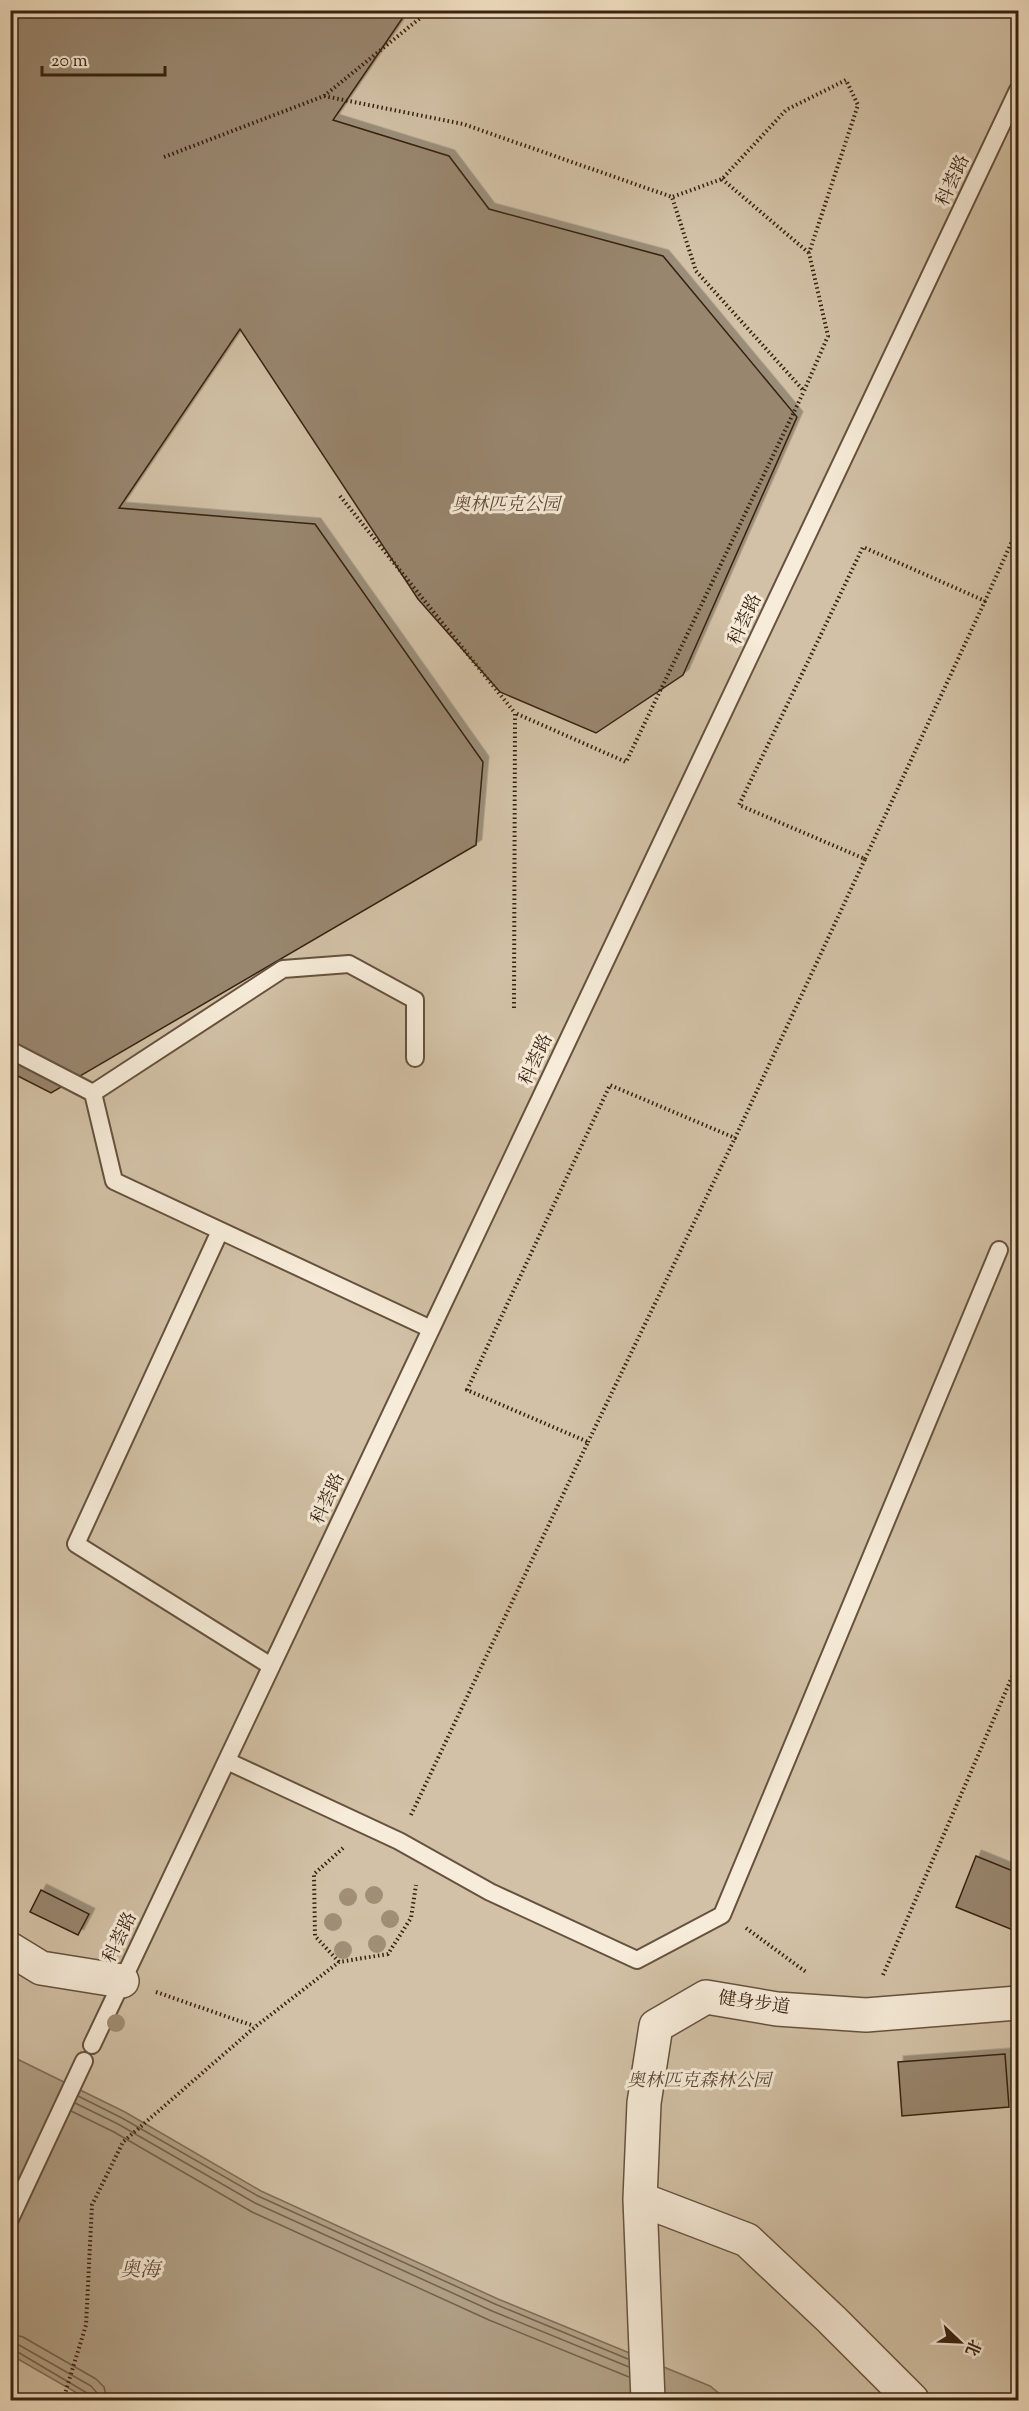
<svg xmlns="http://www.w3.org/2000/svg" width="1029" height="2411" font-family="'Sorts Mill Goudy','Noto Serif SC',serif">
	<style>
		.green { fill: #d2c1a6; stroke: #84725c; stroke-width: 1.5 }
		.water { fill: #b2a187; stroke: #816e58; stroke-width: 1.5 }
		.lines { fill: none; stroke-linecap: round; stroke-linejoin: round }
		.shore { stroke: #74624c; stroke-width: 1.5 }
		.building { fill: #98866e; stroke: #372211; stroke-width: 1.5; filter: url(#shadow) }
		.lane-casing { stroke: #66523e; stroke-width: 20 }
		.street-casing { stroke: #66523e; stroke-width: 36 }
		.path { stroke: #372211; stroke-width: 4; stroke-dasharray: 1.5 3; stroke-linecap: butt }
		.lane { stroke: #f7ecd9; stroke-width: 16 }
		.street { stroke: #f7ecd9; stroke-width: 33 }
		.tree { fill: #a18e76 }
		.labels { text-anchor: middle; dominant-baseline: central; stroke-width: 6; stroke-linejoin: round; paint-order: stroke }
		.street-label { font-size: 18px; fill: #372211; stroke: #f7ecd9 }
		.park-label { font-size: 18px; font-style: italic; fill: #5e4a36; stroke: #f7ecd9 }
		.water-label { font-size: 20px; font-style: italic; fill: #624e3a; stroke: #f7ecd9 }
	</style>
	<defs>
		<filter id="shadow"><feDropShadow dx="5.5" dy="-5.5" stdDeviation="0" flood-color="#0004"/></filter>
	</defs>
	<rect width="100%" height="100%" fill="#f2e2c4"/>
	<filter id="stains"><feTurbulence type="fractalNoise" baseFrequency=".00333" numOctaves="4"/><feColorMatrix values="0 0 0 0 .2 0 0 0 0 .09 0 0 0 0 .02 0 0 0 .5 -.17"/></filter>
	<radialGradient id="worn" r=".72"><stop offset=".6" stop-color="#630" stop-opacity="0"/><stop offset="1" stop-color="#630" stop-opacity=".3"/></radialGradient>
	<path class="green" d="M11,11H1018V2400H11Z"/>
	<path class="water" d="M11,2056L125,2112L261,2191L498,2299L710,2386L727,2400H89L11,2355Z"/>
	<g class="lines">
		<path class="shore" d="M78,2096L122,2118L258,2196L495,2304L628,2359
			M75,2103L118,2124L255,2203L492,2311L629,2367
			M71,2111L114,2132L252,2212L489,2320L629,2377
			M10,2334L23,2337L96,2379L104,2387L107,2400
			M10,2343L19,2345L91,2386L97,2393L98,2400
			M10,2351H16L87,2393L91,2400"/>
	</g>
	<path class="building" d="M10,10H408L333,120L449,156L489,209L663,256L797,417L683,675L596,733L500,692L418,599L240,329L119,508L315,524L483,762L476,845L51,1093L10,1072Z
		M976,1856L1018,1873V1932L956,1907Z
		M41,1890L89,1914L78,1935L30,1912Z
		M1005,2054L1009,2107L902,2116L898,2062Z"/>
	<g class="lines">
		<g class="lane-casing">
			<path id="lane" d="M10,1050L93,1093L283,969L349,964L415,1000V1058
				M93,1093L114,1181L431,1329
				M220,1231L76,1544L271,1666
				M227,1761L399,1841L490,1892L637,1960L722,1915L999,1250
				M92,2045L1018,90
				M10,2219L84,2061"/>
		</g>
		<g class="street-casing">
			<path id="street" d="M10,1949L41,1968L122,1981
				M640,2199L747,2240L831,2319L912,2400
				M648,2400L640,2199L644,2103L656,2026L706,1997L777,2009L866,2015L1018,2003"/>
		</g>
		<path class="path" d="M324,96L463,124L672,197L696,271L804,391L828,336L809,253L858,105L846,80L786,110L722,179L672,197
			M164,157L324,96L430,10
			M722,179L809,253
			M340,496L515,713
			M865,859L985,601
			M514,1008L515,713L626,762L804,391
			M588,1442L735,1138
			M411,1815L588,1442L467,1390L610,1085L735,1138L865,859L739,805L863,547L985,601L1018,528
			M746,1928L806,1972
			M339,1962L315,1936L314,1874L343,1848
			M883,1975L1018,1663
			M156,1992L254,2026
			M63,2400L86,2325L92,2205L123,2142L255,2027L339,1962L388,1954L411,1918L416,1885"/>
		<use href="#lane" class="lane"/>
		<use href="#street" class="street"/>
	</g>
	<g class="tree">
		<circle cx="374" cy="1895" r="9"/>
		<circle cx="348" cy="1897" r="9"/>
		<circle cx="390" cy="1919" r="9"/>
		<circle cx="333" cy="1922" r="9"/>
		<circle cx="377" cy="1944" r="9"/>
		<circle cx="343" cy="1950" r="9"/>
		<circle cx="116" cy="2023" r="9"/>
	</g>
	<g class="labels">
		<g class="street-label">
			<text transform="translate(954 181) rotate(-65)">科荟路</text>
			<text transform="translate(746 620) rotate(-65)">科荟路</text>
			<text transform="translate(537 1060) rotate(-65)">科荟路</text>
			<text transform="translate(329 1499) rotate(-65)">科荟路</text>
			<text transform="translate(121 1938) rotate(-64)">科荟路</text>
			<text transform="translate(754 2004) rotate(8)">健身步道</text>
		</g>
		<g class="park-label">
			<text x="506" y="506">奥林匹克公园</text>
			<text x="699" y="2082">奥林匹克森林公园</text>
		</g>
		<g class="water-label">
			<text x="140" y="2271">奥海</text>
		</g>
	</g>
	<rect width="1029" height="2411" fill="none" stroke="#f2e2c4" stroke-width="36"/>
	<rect x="12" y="12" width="1005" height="2387" fill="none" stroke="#372211" stroke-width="3"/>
	<rect x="18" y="18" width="993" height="2375" fill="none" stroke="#372211" stroke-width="1.5"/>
	<g transform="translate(960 2342) rotate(113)" stroke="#f7ecd9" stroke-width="4.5" paint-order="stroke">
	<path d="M0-4.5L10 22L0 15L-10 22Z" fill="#372211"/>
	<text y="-9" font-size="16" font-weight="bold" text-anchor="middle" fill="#372211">北</text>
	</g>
	<path d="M42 66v9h123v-9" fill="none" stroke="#372211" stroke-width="3"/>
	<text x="51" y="66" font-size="18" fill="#372211" stroke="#f7ecd9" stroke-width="4.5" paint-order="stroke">20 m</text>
	<rect width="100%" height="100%" filter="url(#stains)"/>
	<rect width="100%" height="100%" fill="url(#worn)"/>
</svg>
